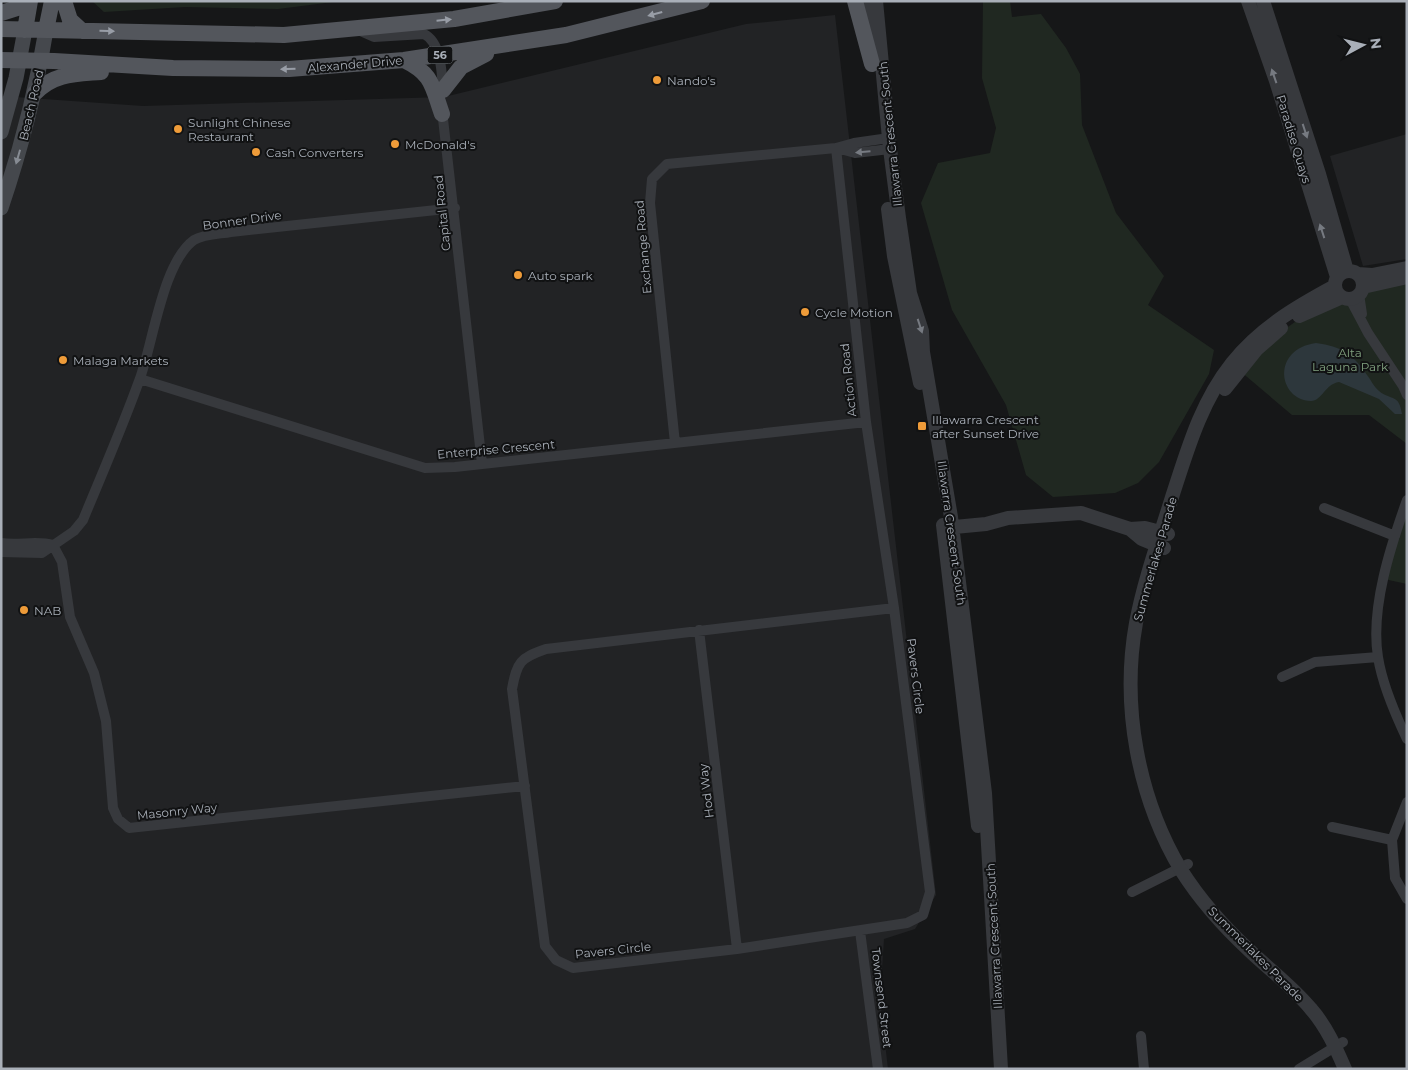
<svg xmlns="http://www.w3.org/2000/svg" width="1408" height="1070" font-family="Montserrat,sans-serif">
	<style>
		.built { fill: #222325 }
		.green { fill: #202821 }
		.water { fill: #2d373c }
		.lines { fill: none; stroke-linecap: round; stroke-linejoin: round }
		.minor { stroke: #37393d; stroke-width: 10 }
		.tertiary { stroke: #37393d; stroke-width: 14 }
		.secondary { stroke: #45484d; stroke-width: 15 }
		.primary { stroke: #53565c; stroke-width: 16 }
		.oneway { fill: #989da6 }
		.oneway2 { fill: #767a81 }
		.oneway3 { fill: #868b93 }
		.poi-dot { fill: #ee9b39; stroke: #111213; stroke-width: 2 }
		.labels { text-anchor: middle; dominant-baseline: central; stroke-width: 4; stroke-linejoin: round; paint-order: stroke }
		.shield { fill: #111213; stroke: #7b8086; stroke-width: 1 }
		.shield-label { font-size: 11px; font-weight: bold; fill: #a9afb8 }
		.street-label { font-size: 12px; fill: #a9afb8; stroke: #111213 }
		.poi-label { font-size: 12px; fill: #a9afb8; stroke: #111213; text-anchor: start }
		.park-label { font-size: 12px; fill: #82a280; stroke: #111213 }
	</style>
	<rect width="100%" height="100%" fill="#161718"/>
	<path class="built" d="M835,15L936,895L915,929L884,939L880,999L888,1069H1V96L143,106L444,97L746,24Z
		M1407,134V259L1363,266L1330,156Z"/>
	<path class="green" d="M92,1H341L278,9L185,7L104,12Z
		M983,1H1010L1012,17L1041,14L1066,48L1080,74L1082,125L1116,213L1164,276L1148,305L1214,350L1209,374L1159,462L1138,483L1115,493L1053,497L1026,475L1006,405L952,310L921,203L938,163L990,153L996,128L982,78Z
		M1407,277V444L1369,415H1292L1240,371L1271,339L1309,312L1342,303L1359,294Z
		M1407,500V584L1384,579Z"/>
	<path class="water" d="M1316,343C1342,347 1352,353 1367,375C1371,380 1374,387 1379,391C1391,401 1399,393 1402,414H1395L1379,399L1339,382C1325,384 1322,401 1311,401C1278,400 1271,349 1316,343Z"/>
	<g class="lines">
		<path class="minor" d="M358,30L374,37L424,34C441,42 442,73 443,90
			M442,110L482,464
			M836,148L866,422L894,608L930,892L923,915L907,923L737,949L573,968L556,960L545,946L512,689C517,662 520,658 546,649L894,608
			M837,148L855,153L890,149
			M1359,294L1362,314
			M1350,299L1368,333L1403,386L1407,395
			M140,379L425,468L455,467L866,422
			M675,443L650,203L652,179L667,164L836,148L854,143L889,138
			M1407,500C1391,545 1370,608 1378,657C1382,683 1396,716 1407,739
			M1324,508L1395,536
			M1,543C19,546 36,540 53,545
			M53,545L62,562L70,617L94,673L106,721L113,808L118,819L129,828L525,786
			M1,552L42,553L74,531L83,520C102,474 122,428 139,381C153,345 162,263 194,240C204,234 220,234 231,232L455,208
			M699,630L737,949
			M1282,677L1315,662L1378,657
			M1407,802L1392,840L1395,878L1407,899
			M1332,827L1392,840
			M1132,892L1188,864
			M860,931L878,1069
			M1141,1036L1144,1069
			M1299,1069L1343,1042"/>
		<path class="tertiary" d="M866,1L869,34
			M876,1L890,149L899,218L910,293L922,331L923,352L951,517L985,793L1001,1069
			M1248,1L1276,81L1337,277
			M1263,1L1319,174L1347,271
			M888,209L894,256L920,383
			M1335 285a14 14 0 1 1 28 0a14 14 0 1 1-28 0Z
			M1358,274L1372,275L1407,268
			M1335,286C1296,307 1260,328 1232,363C1201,402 1188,448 1173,494C1160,536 1144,580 1136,623C1121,706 1138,798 1181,870C1200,900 1224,927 1250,951C1270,970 1293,987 1311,1009C1326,1026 1336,1048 1345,1069
			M1363,287L1407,277
			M1299,316L1342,297
			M1225,389L1257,349L1281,328
			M943,525L978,826
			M944,528L986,524L1008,518L1081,513L1130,529L1145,528L1168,534
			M1130,529L1142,539L1164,548"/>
		<path class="secondary" d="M1,132L16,78L25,30
			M1,208C21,149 36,91 46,30"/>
		<path class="primary" d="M64,1L70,20L82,31
			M855,1L872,64
			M1,13L20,7L26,1
			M1,29L284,35L454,19L555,1
			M25,30L30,1
			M46,30L52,1
			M1,60L54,61L173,68L289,69L404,60L566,35L702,1
			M404,60C433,74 432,86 442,114
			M443,90L461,67L486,54
			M35,93C54,73 76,74 101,72"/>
	</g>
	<defs><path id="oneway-solid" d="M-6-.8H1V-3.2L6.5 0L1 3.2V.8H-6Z" transform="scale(1.25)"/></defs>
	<g class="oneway">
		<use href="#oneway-solid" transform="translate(655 14) rotate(165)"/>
		<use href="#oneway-solid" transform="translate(444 20) rotate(-6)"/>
		<use href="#oneway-solid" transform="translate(107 31) rotate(1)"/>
		<use href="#oneway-solid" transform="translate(288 69) rotate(179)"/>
	</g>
	<g class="oneway2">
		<use href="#oneway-solid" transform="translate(1274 76) rotate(-109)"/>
		<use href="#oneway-solid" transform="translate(1305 131) rotate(72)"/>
		<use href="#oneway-solid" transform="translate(863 152) rotate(175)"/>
		<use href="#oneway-solid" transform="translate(1322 231) rotate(-108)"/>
		<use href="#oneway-solid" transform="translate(920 326) rotate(72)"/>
	</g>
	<use class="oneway3" href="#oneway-solid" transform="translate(18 157) rotate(106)"/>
	<g class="poi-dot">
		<circle cx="657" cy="80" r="5"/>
		<circle cx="178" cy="129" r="5"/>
		<circle cx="395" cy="144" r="5"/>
		<circle cx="256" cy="152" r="5"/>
		<circle cx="518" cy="275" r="5"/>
		<circle cx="805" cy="312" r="5"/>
		<circle cx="63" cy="360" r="5"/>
		<rect x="917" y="421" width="10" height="10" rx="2.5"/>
		<circle cx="24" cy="610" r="5"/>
	</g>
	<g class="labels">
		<rect class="shield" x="427.5" y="46.5" width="25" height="17" rx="4"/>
		<g class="shield-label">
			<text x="440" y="55">56</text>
		</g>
		<g class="street-label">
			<text transform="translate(355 64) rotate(-5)">Alexander Drive</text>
			<text transform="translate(31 105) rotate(-77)">Beach Road</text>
			<text transform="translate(890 134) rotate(-96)">Illawarra Crescent South</text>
			<text transform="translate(1294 139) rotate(73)">Paradise Quays</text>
			<text transform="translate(442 213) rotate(-96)">Capital Road</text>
			<text transform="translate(242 220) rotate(-8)">Bonner Drive</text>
			<text transform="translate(643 247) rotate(-95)">Exchange Road</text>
			<text transform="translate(848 380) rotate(-96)">Action Road</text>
			<text transform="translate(496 449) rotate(-5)">Enterprise Crescent</text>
			<text transform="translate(952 533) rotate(82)">Illawarra Crescent South</text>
			<text transform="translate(1155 559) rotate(-74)">Summerlakes Parade</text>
			<text transform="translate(916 676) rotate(83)">Pavers Circle</text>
			<text transform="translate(706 791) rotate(-97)">Hod Way</text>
			<text transform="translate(177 811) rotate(-6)">Masonry Way</text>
			<text transform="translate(994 936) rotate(-93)">Illawarra Crescent South</text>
			<text transform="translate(613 950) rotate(-6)">Pavers Circle</text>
			<text transform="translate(1256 954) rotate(45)">Summerlakes Parade</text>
			<text transform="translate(882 998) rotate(83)">Townsend Street</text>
		</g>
		<g class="poi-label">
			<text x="667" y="80">Nando's</text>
			<text x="188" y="122">Sunlight Chinese<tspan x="188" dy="14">Restaurant</tspan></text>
			<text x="405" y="144">McDonald's</text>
			<text x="266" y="152">Cash Converters</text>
			<text x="528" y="275">Auto spark</text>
			<text x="815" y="312">Cycle Motion</text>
			<text x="73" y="360">Malaga Markets</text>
			<text x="932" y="419">Illawarra Crescent<tspan x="932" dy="14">after Sunset Drive</tspan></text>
			<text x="34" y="610">NAB</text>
		</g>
		<g class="park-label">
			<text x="1350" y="352">Alta<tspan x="1350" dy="14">Laguna Park</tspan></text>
		</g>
	</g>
	<rect width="1408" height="1070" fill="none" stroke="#a9afb8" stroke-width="5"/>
	<g transform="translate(1363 45) rotate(83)" stroke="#111213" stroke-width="4" paint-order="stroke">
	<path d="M0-4L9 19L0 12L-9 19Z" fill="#a9afb8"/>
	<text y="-8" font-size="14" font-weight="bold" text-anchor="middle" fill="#a9afb8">N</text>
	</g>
</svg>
